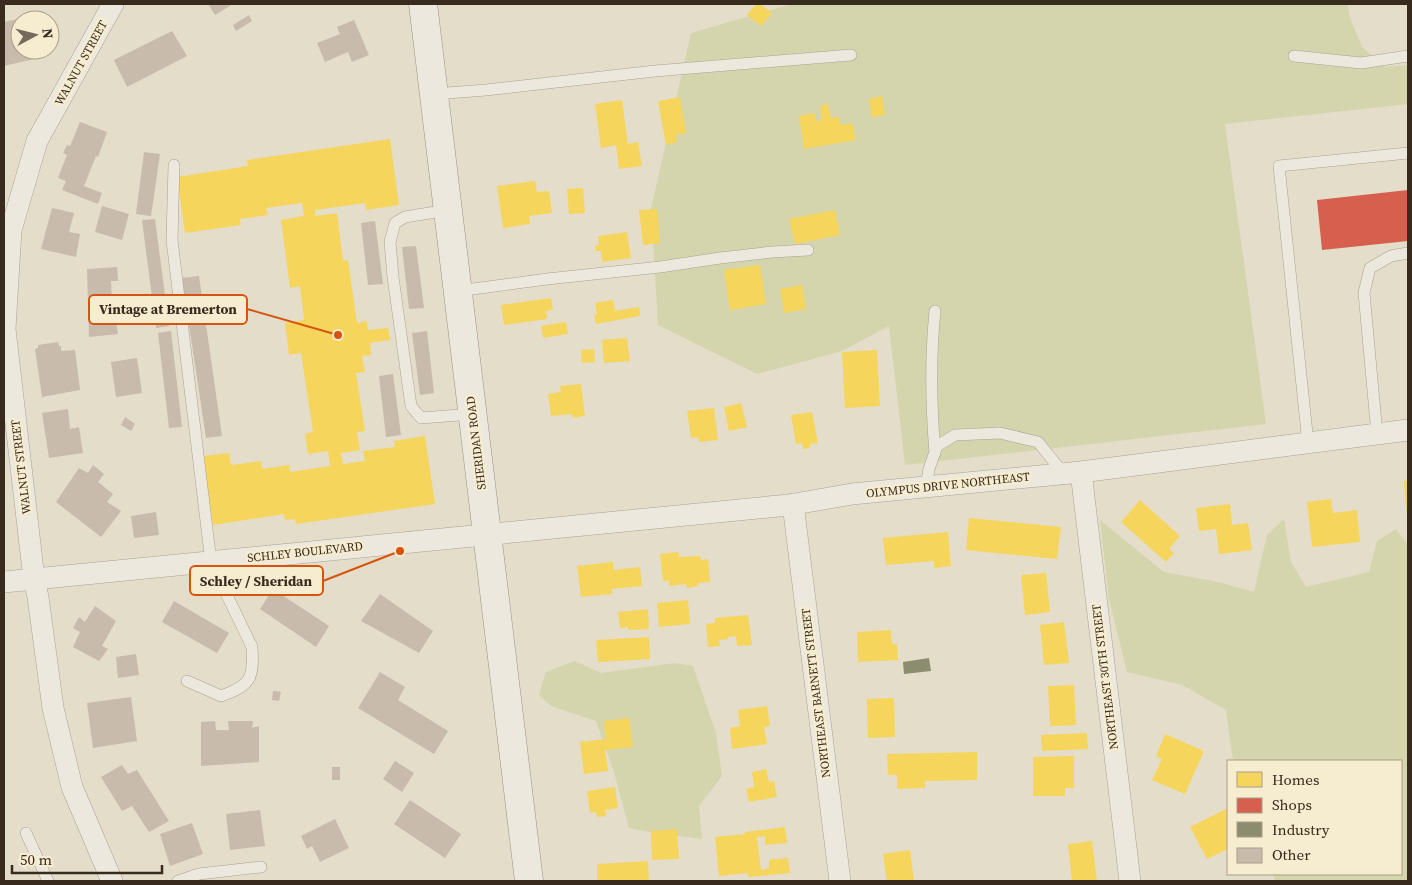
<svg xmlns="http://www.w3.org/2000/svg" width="1412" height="885" font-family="'Source Serif 4',serif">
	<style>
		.green { fill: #d4d5ac }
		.homes { fill: #f6d55c }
		.shops { fill: #d6604d }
		.industry { fill: #8c8c6e }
		.building { fill: #c8bbab }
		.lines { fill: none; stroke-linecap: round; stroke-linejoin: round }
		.lane-casing { stroke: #a9a294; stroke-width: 12 }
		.street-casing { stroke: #a9a294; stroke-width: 22 }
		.secondary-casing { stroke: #999184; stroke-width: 29 }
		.lane { stroke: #ece8dd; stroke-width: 11 }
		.street { stroke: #ece8dd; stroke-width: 21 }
		.secondary { stroke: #ece8dd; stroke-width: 28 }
		.labels { text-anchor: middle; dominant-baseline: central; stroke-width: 5; stroke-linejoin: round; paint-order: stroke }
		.street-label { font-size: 12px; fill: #382a1d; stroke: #f6ecd0 }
		.leader { fill: none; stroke: #d6540e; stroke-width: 2 }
		.callout-dot { fill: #d6540e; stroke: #f6ecd0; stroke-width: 2 }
		.callout { fill: #f6ecd0; stroke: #d6540e; stroke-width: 2 }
		.callout-label { font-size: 14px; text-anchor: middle; font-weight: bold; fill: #382a1d }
	</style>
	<rect width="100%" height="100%" fill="#e4ddca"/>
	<path class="green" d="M792,4H1348L1349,15L1362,47L1385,67L1408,65V104L1225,124L1266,424L905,465L889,326L842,351L757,374L658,325L651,209L691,33Z
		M1284,519L1291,562L1306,587L1369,572L1377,541L1396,529L1408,545V881H1275L1273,874H1401V761H1233L1226,710L1182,685L1127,672L1109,599L1100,520L1164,572L1218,582L1254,592L1267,535Z
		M575,661L601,673L675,663L693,666L716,733L722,776L699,806L702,839L649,832L629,828L614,772L596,721L551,706L539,695L546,672Z"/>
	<path class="homes" d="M756,4H760L772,13L761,26L747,15Z
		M882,96L885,115L872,117L869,99Z
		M680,97L686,133L676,135L677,142L666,145L658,101Z
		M622,100L628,144L638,142L642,166L619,169L616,145L601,148L595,104Z
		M828,104L831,118L839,117L841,125L852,123L856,140L804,149L799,116L815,113L816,121L822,120L820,106Z
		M390,139L399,205L366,210L365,203L315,210V216L337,213L343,261L348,260L357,323L367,321L368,330L388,328L390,340L370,343L371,355L362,356L365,372L356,373L365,431L357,432L360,450L341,453L343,464L365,461L363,451L395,447L394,441L425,436L435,504L296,524L295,519L285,520L284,514L213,525L203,456L229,453L231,465L261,461L262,469L289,465L290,472L330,466L328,451L308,454L305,434L313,432L301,353L289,355L285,323L304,320L300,286L290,288L281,220L304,216L302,203L266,208L268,215L240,219L241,225L185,233L177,177L248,166L247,160Z
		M535,181L537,192L549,191L552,213L529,216L530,224L503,228L497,186Z
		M583,188L585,213L569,214L567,189Z
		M657,209L660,243L643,245L639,210Z
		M835,210L840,235L795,244L789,219Z
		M627,232L631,258L602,262L601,251H596L595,246L599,245L598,236Z
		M760,265L766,304L730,310L724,270Z
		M802,285L806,309L784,313L780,289Z
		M551,298L553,310L546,311L547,319L504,325L501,305Z
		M613,300L615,311L639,307L640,316L596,324L594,315L597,314L595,303Z
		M566,322L568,334L543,338L541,326Z
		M627,338L630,361L604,363L602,340Z
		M594,349L595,362L582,363L581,350Z
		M877,350L880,406L845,408L842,352Z
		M581,384L585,416L573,418L572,414L551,416L548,394L561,392L560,386Z
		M741,403L747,427L729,431L724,407Z
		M714,408L718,440L699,442L698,437L691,438L687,411Z
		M812,412L818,443L810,444V448L803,449L802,443L796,444L791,415Z
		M1404,481H1408V509H1406Z
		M1331,499L1333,513L1357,510L1360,542L1312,547L1307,502Z
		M1140,500L1180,536L1169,549L1174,553L1166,562L1121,522Z
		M1230,504L1232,525L1248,523L1252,550L1219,554L1216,529L1199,531L1196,508Z
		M969,518L1061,527L1057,559L966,550Z
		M948,532L951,566L934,568V561L886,565L883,538Z
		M678,552L679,557L700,556L701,560L708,559L710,582L698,583V586L687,588L686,584L669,586V580L663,581L660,554Z
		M613,562V570L640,567L642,586L612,589V594L581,597L577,566Z
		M1046,573L1050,612L1025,615L1021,575Z
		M688,600L690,624L659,627L657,603Z
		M648,609L649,629L628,630V627L620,628L618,612Z
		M748,615L752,645L737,646L736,636L728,637V639L719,640L720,646L708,647L706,624L715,623V618Z
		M1064,622L1069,663L1044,665L1040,625Z
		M891,630L892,644H897L898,660L858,662L857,632Z
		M649,637L650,659L598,662L596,640Z
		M1074,685L1076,725L1050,726L1048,686Z
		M894,698L895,737L868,738L867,699Z
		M767,706L770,726L764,727L767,744L732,749L730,728L740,726L738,710Z
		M629,718L633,747L605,750L608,771L584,774L580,742L606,739L604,721Z
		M1087,733L1088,749L1042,751L1041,735Z
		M1165,734L1204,751L1185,794L1152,780L1162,759L1156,756Z
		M977,752V780L925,781V788L897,789V775H888L887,754Z
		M1074,756V788H1065V796H1033V757Z
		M766,769L769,782L774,781L777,797L749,802L746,789L754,787L752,772Z
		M615,787L618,808L605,810L606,816L597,817L596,812L590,813L587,791Z
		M1228,808V849L1207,859L1190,827Z
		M785,827L787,843L765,845V836L757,837L761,870L769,868V860L788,858L790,873L748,877V873L719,876L715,837L745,834V832Z
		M677,829L679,859L652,860L651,831Z
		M1092,841L1097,881H1072L1068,844Z
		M910,850L914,881H887L883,854Z
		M648,861L649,881H597V864Z"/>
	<path class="shops" d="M1408,190V241L1322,250L1317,200Z"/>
	<path class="industry" d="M929,658L931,671L904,674L903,662Z"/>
	<path class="building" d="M208,4H233L215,15Z
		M249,15L252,21L236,31L233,25Z
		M22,18V20H20V50H37L38,58L4,66V22Z
		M354,20L369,55L352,62L348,52L325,62L317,43L340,34L337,27Z
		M172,31L187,56L127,87L114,60Z
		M80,122L107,132L98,157L96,156L84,186L102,193L98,204L62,190L66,181L58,178L67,155L63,153L67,145L70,146Z
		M144,152L160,154L151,216L136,214Z
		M102,206L129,214L122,240L95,232Z
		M52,208L74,213L69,232L80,234L76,257L41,249Z
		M155,219L169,326L156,328L142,220Z
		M375,221L383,284L368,285L361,223Z
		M416,246L424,308L409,309L402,247Z
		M117,267L118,281H111L113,320H116L118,334L89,337L87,269Z
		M199,276L222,436L206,438L182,278Z
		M171,331L182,427L169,428L158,333Z
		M427,331L434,393L420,395L412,333Z
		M58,342L59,346H61V351L75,350L80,390L42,397L35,349L38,348V345Z
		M137,358L142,393L116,397L111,362Z
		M393,374L401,435L386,437L379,376Z
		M68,409L70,429L79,427L83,453L49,458L42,413Z
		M125,417L135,424L131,431L121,425Z
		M93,465L104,474L98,482L113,494L107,502L121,511L101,537L56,502L79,468L88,473Z
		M156,512L159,535L134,538L131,516Z
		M273,589L329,626L316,647L260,609Z
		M380,594L433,631L419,653L361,621Z
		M174,601L229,633L217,653L162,622Z
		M95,606L116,621L102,646L108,649L99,661L73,647L80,632L73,628L79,617L85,622Z
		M136,654L139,675L118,678L116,657Z
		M380,672L405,687L398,700L448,731L434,754L358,708Z
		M273,691L281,692L279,701L272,700Z
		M131,697L137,741L93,748L87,703Z
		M215,721L216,730H229L228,721H253L252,728L259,726V762L201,766V722Z
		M395,761L414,773L402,792L383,779Z
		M122,765L128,774L137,770L169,821L149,832L132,806L122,811L101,777Z
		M332,767H340V780H332Z
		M410,800L461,834L445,858L394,824Z
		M260,810L265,846L230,850L226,814Z
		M335,819L349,848L320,862L312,846L307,849L301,836Z
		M192,823L203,854L170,866L160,834Z"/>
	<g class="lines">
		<g class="lane-casing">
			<path id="lane" d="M1294,56L1361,63L1408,56
				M434,94L486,90L655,71L851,55
				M174,165L172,240L211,562L252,647C254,679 251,685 221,696L187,681
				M448,210L405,217L395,223L390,242L393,277L411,406L421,418L472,414
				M458,291L547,279L660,267L720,258L772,252L808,250
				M1377,434L1364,293L1370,268L1391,256L1408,253
				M1308,443L1279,166L1408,153
				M935,453C931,405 930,359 935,311
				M926,487L929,469L937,446L955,435L1000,433L1038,442L1064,474
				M26,833L48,881
				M178,881L199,874L261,867"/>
		</g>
		<g class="street-casing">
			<path id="street" d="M1081,472L1130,881
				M793,504L840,881
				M4,582L789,505L852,494L1081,472L1408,430
				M112,881L72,787L53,708L38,597L34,579L5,329L11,230L37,141L113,4"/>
		</g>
		<g class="secondary-casing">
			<path id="secondary" d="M423,4L529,881"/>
		</g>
		<use href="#lane" class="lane"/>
		<use href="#street" class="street"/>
		<use href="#secondary" class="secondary"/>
	</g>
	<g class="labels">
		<g class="street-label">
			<text transform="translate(81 63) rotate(-61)">WALNUT STREET</text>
			<text transform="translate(476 443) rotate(-97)">SHERIDAN ROAD</text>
			<text transform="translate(21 467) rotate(-97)">WALNUT STREET</text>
			<text transform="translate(948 485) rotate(-6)">OLYMPUS DRIVE NORTHEAST</text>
			<text transform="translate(305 552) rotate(-6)">SCHLEY BOULEVARD</text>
			<text transform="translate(1105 677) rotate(-97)">NORTHEAST 30TH STREET</text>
			<text transform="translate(816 693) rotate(-97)">NORTHEAST BARNETT STREET</text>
		</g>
	</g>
	<path class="leader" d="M338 335L247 309M400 551L323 581"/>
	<g class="callout-dot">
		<circle cx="338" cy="335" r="5"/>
		<circle cx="400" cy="551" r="5"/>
	</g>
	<g class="callout">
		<rect x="89" y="295" width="158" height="29" rx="5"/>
		<rect x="190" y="566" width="133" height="29" rx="5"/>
	</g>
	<g class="callout-label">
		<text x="168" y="314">Vintage at Bremerton</text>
		<text x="256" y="586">Schley / Sheridan</text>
	</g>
	<rect width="1412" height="885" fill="none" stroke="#382a1d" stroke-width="10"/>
	<rect x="1227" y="760" width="175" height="115" fill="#f6ecd0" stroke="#aa9e88"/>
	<rect x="1237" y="772" width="25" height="15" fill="#f6d55c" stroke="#aa9e88"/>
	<text x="1272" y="785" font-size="15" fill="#382a1d">Homes</text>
	<rect x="1237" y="798" width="25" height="15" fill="#d6604d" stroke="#aa9e88"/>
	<text x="1272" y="810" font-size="15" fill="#382a1d">Shops</text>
	<rect x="1237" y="822" width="25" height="15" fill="#8c8c6e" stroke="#aa9e88"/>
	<text x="1272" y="835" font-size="15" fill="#382a1d">Industry</text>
	<rect x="1237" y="848" width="25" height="15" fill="#c8bbab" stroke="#aa9e88"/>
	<text x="1272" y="860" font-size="15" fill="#382a1d">Other</text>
	<g transform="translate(35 35) rotate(83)"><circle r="24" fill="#f6ecd0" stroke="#aa9e88"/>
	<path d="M0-4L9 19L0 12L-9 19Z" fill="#74695a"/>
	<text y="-8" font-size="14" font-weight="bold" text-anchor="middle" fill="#382a1d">N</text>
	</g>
	<path d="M12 865v8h150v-8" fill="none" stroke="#382a1d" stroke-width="2.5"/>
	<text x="20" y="865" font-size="15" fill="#382a1d" stroke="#f6ecd0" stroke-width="4" paint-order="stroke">50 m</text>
</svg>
